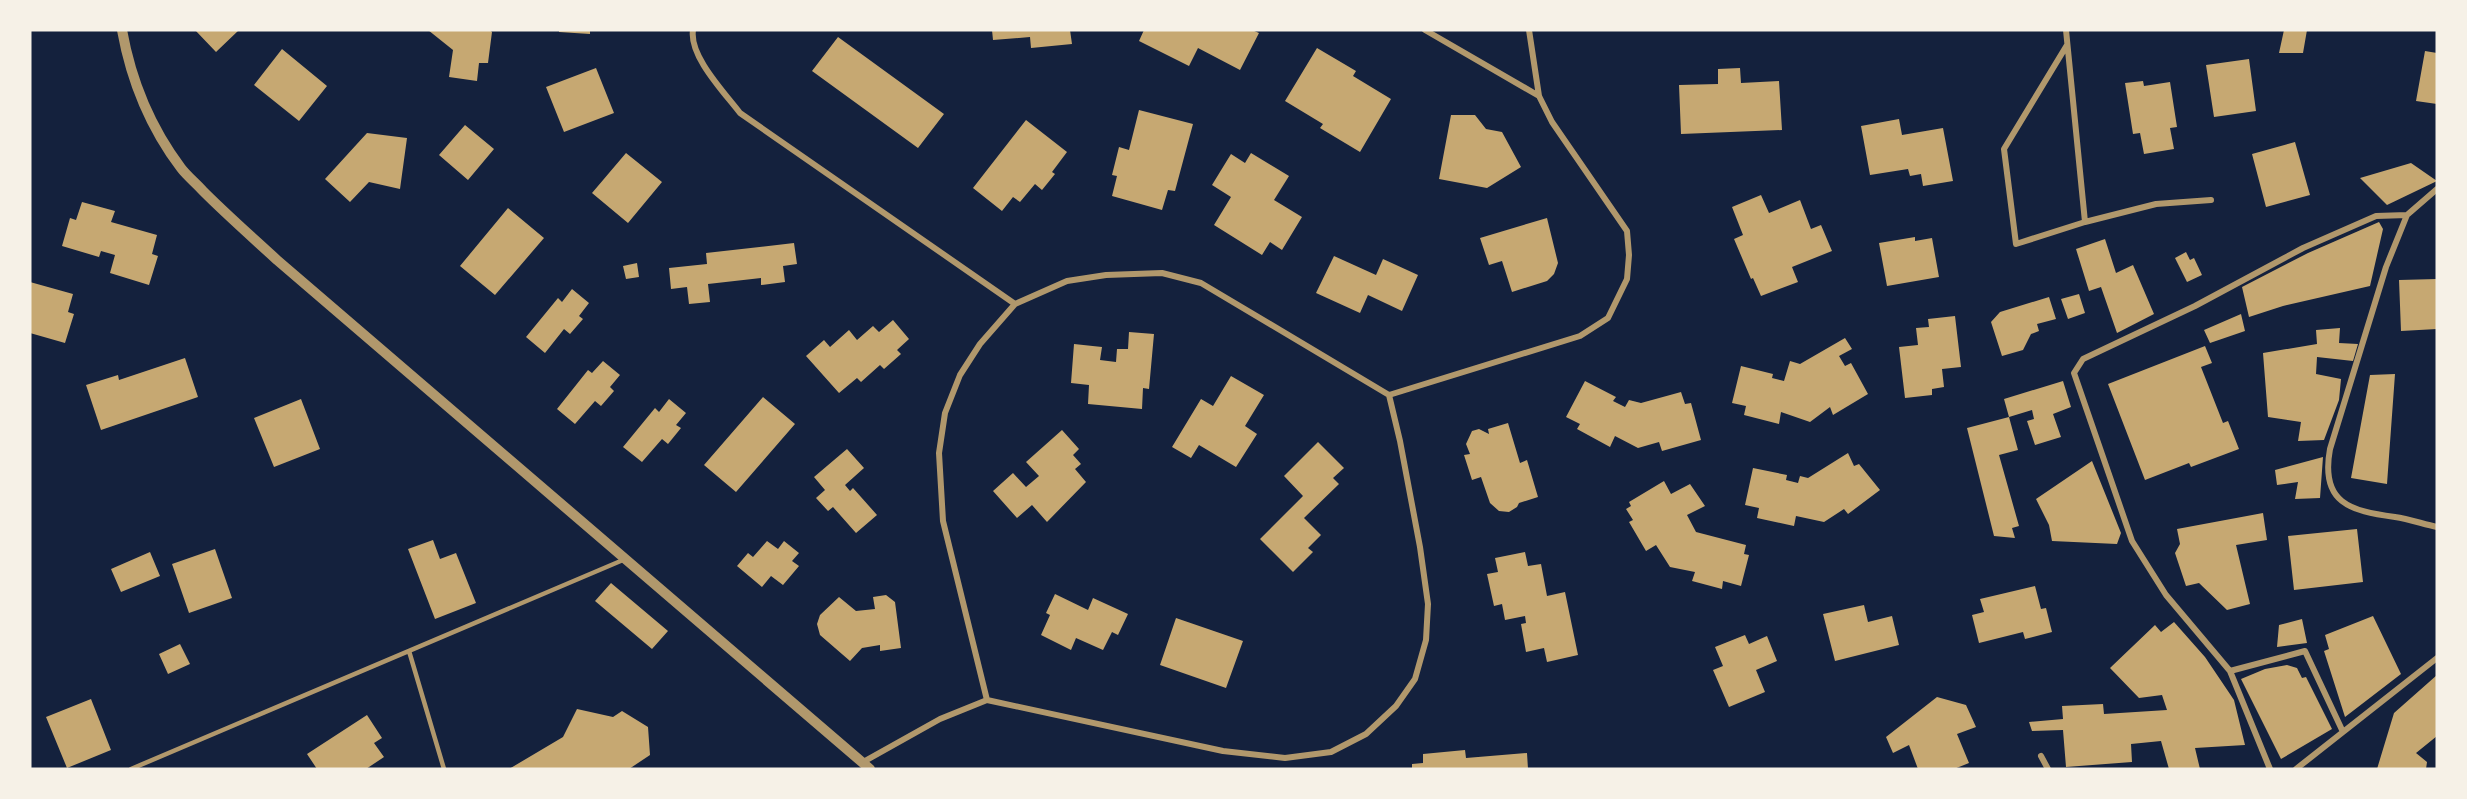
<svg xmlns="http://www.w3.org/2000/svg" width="2467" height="799" font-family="'Work Sans',sans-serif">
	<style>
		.building { fill: #c6a872 }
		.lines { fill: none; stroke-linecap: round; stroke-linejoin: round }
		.service { stroke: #b1986c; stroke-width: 4.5 }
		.minor { stroke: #b1986c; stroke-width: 6 }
		.tertiary { stroke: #b1986c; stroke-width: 10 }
	</style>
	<rect width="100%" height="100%" fill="#14213d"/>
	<path class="building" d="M195,30H239L216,52Z
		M428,30H490L492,32L488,63H479L477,81L449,77L453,50Z
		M559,30H590V34L559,32Z
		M992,30H1070L1072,44L1031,48L1030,37L993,40Z
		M1144,30H1252L1259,33L1240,70L1198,48L1189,66L1139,41Z
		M2284,30H2307L2303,53H2279Z
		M838,37L944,114L918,148L812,71Z
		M1317,48L1356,71L1353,76L1391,99L1360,152L1320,128L1323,124L1285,101Z
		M282,49L327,86L299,121L254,85Z
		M2425,51L2437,53V104L2416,101Z
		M2249,59L2256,111L2214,117L2206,65Z
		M596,68L614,113L564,132L546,87Z
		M1740,68L1741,83L1779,81L1782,130L1681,134L1679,85L1718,84V69Z
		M2143,81L2144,86L2170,82L2177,127L2170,128L2174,149L2144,154L2140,133L2133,134L2125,83Z
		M1139,110L1193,124L1175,191L1168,190L1162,210L1112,196L1117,176L1112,175L1119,147L1129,150Z
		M1451,115H1475L1486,129L1502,132L1521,167L1487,188L1439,179Z
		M1899,119L1902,135L1943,128L1953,181L1923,186L1921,174L1910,176L1908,169L1870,175L1861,126Z
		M1026,120L1067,152L1052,172L1055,174L1042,190L1035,184L1020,202L1013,197L1002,211L973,188Z
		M465,125L494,149L468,180L439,155Z
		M367,133L407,138L400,189L369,182L350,202L325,179Z
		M2295,142L2310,195L2266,207L2252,154Z
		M626,153L662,182L628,223L592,193Z
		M1251,153L1289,176L1274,200L1302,217L1282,250L1270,242L1262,255L1214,225L1231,197L1212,185L1231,154L1245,163Z
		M2411,163L2437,181L2387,205L2360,178Z
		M1761,195L1769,213L1800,200L1811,229L1821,225L1832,251L1792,267L1798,282L1761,296L1753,278L1751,279L1734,239L1743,235L1732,207Z
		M82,202L115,211L111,222L157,235L152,254L158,256L149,285L110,273L115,255L101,251L99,257L62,246L70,218L76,220Z
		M508,208L544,238L495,295L460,266Z
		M1547,218L1558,263L1554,274L1547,281L1512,292L1502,261L1489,265L1480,238Z
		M2379,222L2383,229L2370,286L2283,306L2249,317L2242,287L2308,253Z
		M1915,237V241L1932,238L1939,277L1887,286L1879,243Z
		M2105,239L2116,273L2133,265L2154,314L2117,333L2101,287L2089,291L2076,249Z
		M794,243L797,264L783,266L785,282L761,285V278L708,284L710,302L689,304L687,287L671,289L669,268L707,264L706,253Z
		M2186,252L2190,260L2194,258L2202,275L2187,282L2175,258Z
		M1334,256L1376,275L1383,259L1418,275L1402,311L1368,295L1360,313L1316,293Z
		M637,263L639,277L626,279L623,266Z
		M2437,279V329L2401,331L2399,280Z
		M30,282L73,294L68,312L74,314L65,343L30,333Z
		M572,289L589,303L579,316L583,319L570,334L564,329L545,353L526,337L558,298L562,302Z
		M2079,294L2085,313L2068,319L2061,299Z
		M2049,297L2056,319L2037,324L2039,331L2031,334L2023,350L2002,356L1991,322L2000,312Z
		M2241,314L2245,331L2210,343L2204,330Z
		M1955,316L1961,367L1942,369L1944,387L1932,389V395L1905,398L1899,347L1918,345L1916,328L1929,327L1928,319Z
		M893,320L909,339L897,350L901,354L884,369L880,365L861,382L857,378L839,393L806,356L824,340L830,347L849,330L857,340L873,326L879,332Z
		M2340,328L2339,343L2358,344L2353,361L2317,357L2316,374L2341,379L2339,400L2324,440L2298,441L2301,422L2268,417L2263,353L2317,344L2316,330Z
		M1129,332L1154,334L1149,389L1143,388L1142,409L1088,404L1089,385L1071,383L1074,344L1102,347L1100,360L1116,362L1117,349H1128Z
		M1845,338L1852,349L1839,356L1845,366L1851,363L1868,394L1833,415L1830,407L1810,422L1781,412L1779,424L1744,415L1746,406L1732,403L1741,366L1773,374L1772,378L1784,381L1790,361L1800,364Z
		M2205,346L2212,363L2201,367L2223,423L2228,421L2239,449L2191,467L2189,463L2145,480L2108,384Z
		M185,358L198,397L101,430L86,385L118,375L119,380Z
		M603,361L620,375L610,387L614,391L601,406L595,401L575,424L557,409L588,370L592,373Z
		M2395,374L2387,484L2351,478L2370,375Z
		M1231,376L1264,395L1245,426L1257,434L1236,467L1199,445L1191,458L1172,447L1201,399L1213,406Z
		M1585,381L1616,397L1613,401L1625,407L1629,400L1641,403L1681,392L1685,404L1691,403L1701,440L1662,451L1659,442L1638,448L1615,436L1610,447L1577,429L1580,424L1566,417Z
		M2063,381L2071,407L2053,414L2061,437L2035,445L2027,421L2034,419L2032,410L2009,417L2004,399Z
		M763,397L795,424L736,492L704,465Z
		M301,399L320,449L274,467L254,418Z
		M669,399L686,413L676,425L681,428L668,444L662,439L642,462L623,447L655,408L659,412Z
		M2009,417L2018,450L1999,455L2019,526L2012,528L2015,538L1994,536L1967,428Z
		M1508,423L1520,463L1527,460L1538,497L1519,503L1517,507L1509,512L1499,511L1490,503L1481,477L1472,480L1464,455L1470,454L1466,444L1472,431L1479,429L1489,434L1488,429Z
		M1062,430L1079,449L1073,455L1081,464L1075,469L1086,482L1047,522L1032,505L1017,518L993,491L1013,473L1026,487L1039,476L1026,462Z
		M1318,442L1344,468L1333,478L1339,484L1304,518L1321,535L1308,548L1313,552L1293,572L1260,539L1303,496L1284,476Z
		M847,449L864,468L845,485L850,491L853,488L877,515L856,533L833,507L828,511L816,498L825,490L814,477Z
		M1848,453L1854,466L1859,464L1880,490L1848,514L1844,509L1824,522L1796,516L1794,526L1757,518L1759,508L1745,505L1753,468L1787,475L1786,480L1798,483L1800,476L1808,478Z
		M2323,457L2320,498L2295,499L2298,482L2277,485L2275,470Z
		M2092,461L2121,533L2117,544L2052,541L2049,525L2036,499Z
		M1664,481L1671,494L1690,484L1705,506L1687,515L1696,532L1746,545L1744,554L1749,555L1741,586L1723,581L1722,589L1692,581L1695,572L1670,567L1656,545L1646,551L1629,522L1633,520L1626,509L1631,506L1629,502Z
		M2263,513L2267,540L2236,545L2250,604L2227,610L2199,583L2186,586L2175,553L2180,544L2177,529Z
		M2357,529L2363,582L2294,590L2288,536Z
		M433,540L440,559L456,553L476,603L435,619L408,549Z
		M767,541L778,549L784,541L799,553L792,561L799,566L783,585L771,576L762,587L737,566L748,553L753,557Z
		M215,549L232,598L189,613L172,564Z
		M150,552L160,576L121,592L111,569Z
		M1525,552L1528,566L1541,564L1547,596L1565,592L1578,655L1547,662L1544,648L1526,652L1521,624L1526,623L1525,616L1505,620L1502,604L1494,606L1487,574L1498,572L1495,558Z
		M611,583L668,631L652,649L595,601Z
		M2035,586L2041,609L2046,608L2052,632L2025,639L2023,632L1979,643L1972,615L1984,612L1980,599Z
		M1055,594L1088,610L1093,598L1128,614L1118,635L1112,632L1103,650L1076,638L1071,650L1041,635L1050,615L1046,613Z
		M886,595L895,602L901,648L880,651V645L862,648L850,661L820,635L817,624L820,615L839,597L856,611L875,609L873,597Z
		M1864,605L1868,622L1892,616L1899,645L1835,661L1823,614Z
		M2373,616L2401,674L2345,717L2324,651L2329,649L2325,635Z
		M1176,618L1243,641L1226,688L1160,665Z
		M2302,619L2307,643L2277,647L2279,625Z
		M2174,622L2205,657L2234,700L2245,745L2195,748L2200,769H2169L2161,741L2131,744L2132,762L2066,767L2063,730L2032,731L2029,722L2063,719L2062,706L2103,704L2104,714L2167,710L2162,695L2139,698L2110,668L2155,625L2161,632Z
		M1745,635L1749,644L1767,636L1777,661L1756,670L1765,692L1729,707L1713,670L1723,666L1715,647Z
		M180,644L190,664L168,674L159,654Z
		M2287,665L2297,668L2302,678L2306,677L2332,729L2281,759L2241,679L2265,669Z
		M2437,675V736L2416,753L2427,762L2426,769H2377L2394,713Z
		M1937,697L1966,705L1976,727L1957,734L1969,763L1954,769H1918L1909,745L1893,753L1886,737Z
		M91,699L111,750L67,768L46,717Z
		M577,709L613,717L622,711L648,727L650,755L629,769H509L563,737Z
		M367,715L382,738L374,743L384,757L366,769H317L307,754Z
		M1465,750L1466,758L1527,753L1528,769H1412V764L1423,763V754Z"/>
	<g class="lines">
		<path class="service" d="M409,651L444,769
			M131,769L623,560"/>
		<path class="minor" d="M693,30C689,56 724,92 740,113L1015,304
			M1425,30L1539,96
			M2066,30L2085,222L2156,204L2211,200
			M2067,45L2004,149L2016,244L2085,222
			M2437,189L2407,215L2386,267L2330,449C2320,503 2350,511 2395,517C2409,519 2423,524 2437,527
			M2230,671L2305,651L2343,732
			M987,700L943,521L939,453L945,413L960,375L980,344L1015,304L1067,281L1106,275L1162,273L1201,283L1389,395
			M2041,756L2048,769
			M863,762L940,719L987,700L1223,751L1285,758L1331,752L1366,734L1396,706L1415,679L1426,640L1428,604L1420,547L1400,441L1389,395L1580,336L1608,318L1627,279L1629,255L1627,231L1552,122L1539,96L1529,30
			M2270,769L2230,671L2166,595L2132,541L2074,373L2083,359L2195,306L2303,248L2376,216L2407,215
			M2296,769L2437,658"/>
		<path class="tertiary" d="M122,30C131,80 150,127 181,168C187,176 196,183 203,191C227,215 252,237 277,260L870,769"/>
	</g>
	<rect width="2467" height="799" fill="none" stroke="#f6f1e7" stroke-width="63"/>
</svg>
